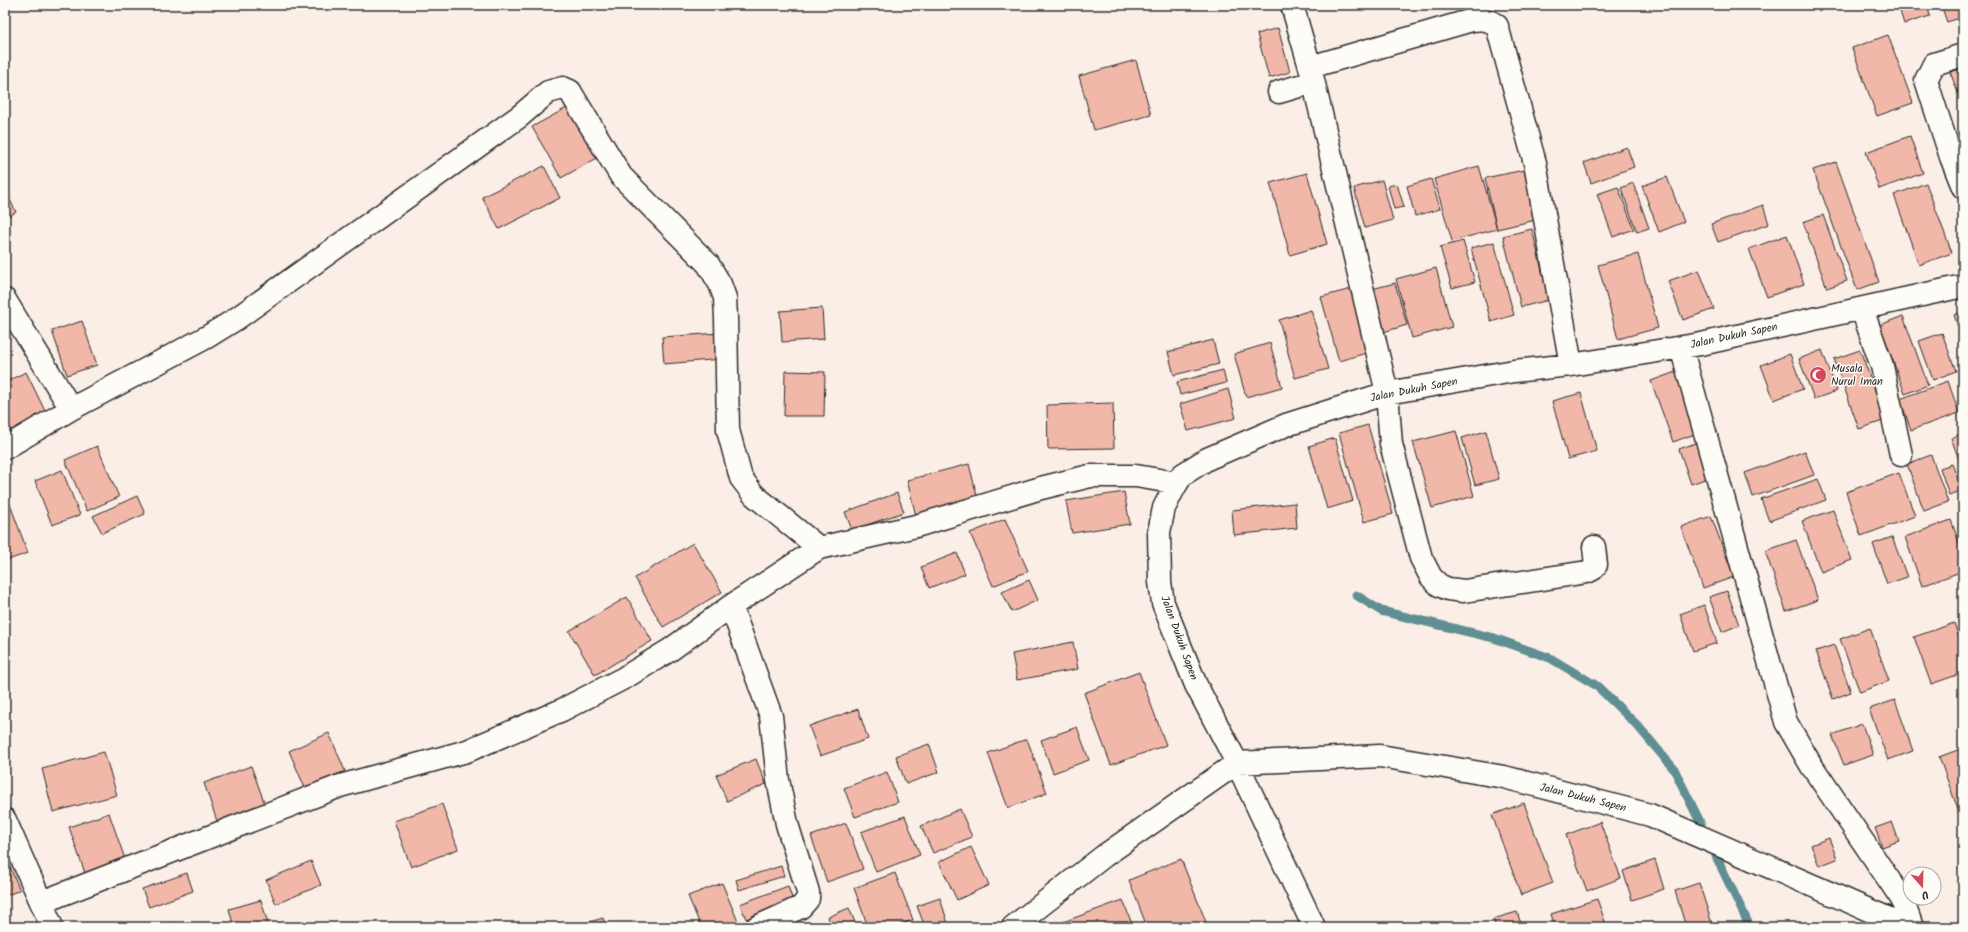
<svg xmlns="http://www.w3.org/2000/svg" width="1968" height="932" font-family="Kalam,sans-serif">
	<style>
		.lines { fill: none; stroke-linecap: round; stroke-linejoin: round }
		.stream { stroke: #5e8f92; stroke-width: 9 }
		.building { fill: #f1b8a9; stroke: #2b2b2b }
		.minor-casing { stroke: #2b2b2b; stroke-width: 25 }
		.minor { stroke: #fdfcf7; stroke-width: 22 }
		.labels { text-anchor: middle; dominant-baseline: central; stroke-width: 3; stroke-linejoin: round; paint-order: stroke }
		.street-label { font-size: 11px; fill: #2b2b2b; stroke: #fdfcf7 }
		.poi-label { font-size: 11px; fill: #2b2b2b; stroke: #fdfcf7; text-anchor: start }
	</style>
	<rect width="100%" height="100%" fill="#fbeee7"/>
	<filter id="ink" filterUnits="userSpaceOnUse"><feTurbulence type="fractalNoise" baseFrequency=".025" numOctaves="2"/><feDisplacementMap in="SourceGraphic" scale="8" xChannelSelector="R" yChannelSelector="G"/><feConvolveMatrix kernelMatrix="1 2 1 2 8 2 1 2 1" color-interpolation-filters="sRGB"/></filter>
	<g filter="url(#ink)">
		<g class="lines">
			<path class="stream" d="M1356,595L1381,611L1494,638L1550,658L1597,686L1637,725L1674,769L1701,824
				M1716,856L1750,927"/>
		</g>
		<path class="building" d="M1176,5H1196L1178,10Z
			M1898,5H1927L1930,16L1904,24Z
			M1941,5H1963V17L1947,22Z
			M1278,28L1290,72L1269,78L1257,34Z
			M1888,35L1913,103L1877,116L1852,48Z
			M1136,60L1151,115L1094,130L1079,76Z
			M1963,68V106L1950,72Z
			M570,106L599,157L561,178L532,127Z
			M1910,136L1923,173L1879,189L1866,152Z
			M1627,147L1634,167L1591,183L1584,163Z
			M1836,162L1879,282L1857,290L1813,170Z
			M544,166L560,198L499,229L482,197Z
			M1479,166L1497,229L1452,241L1434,179Z
			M1524,170L1536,220L1497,229L1485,178Z
			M1307,173L1327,244L1290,255L1270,183Z
			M1667,177L1684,222L1659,232L1642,186Z
			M1431,179L1440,209L1415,216L1407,186Z
			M1382,180L1393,220L1365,228L1354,188Z
			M1633,183L1649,228L1637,232L1621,188Z
			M1926,183L1952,253L1919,265L1894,195Z
			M1397,184L1404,207L1394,209L1388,186Z
			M1618,187L1634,229L1613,237L1597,194Z
			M5,190L16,212L5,218Z
			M1763,205L1769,224L1718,242L1711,224Z
			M1823,215L1847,281L1827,288L1803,222Z
			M1532,229L1549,300L1521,307L1503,236Z
			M1787,235L1804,284L1767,297L1749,249Z
			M1463,241L1475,282L1452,288L1440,247Z
			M1494,242L1514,315L1491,322L1471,248Z
			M1638,254L1658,328L1618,339L1598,265Z
			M1436,268L1452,327L1412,338L1396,279Z
			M1699,270L1714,309L1683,320L1668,281Z
			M1395,283L1407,325L1380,333L1368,290Z
			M1355,288L1373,351L1339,361L1321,297Z
			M822,308L824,339L782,342L780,311Z
			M1311,310L1328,369L1295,378L1279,320Z
			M1963,312V341L1954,315Z
			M1903,316L1928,385L1905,394L1880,325Z
			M82,321L97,365L67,375L52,331Z
			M720,333L722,359L664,364L662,337Z
			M1942,333L1956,371L1933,380L1919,341Z
			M1213,340L1219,364L1174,375L1168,352Z
			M1270,343L1282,387L1246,397L1234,354Z
			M1822,350L1837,391L1814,399L1799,359Z
			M1860,350L1886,420L1859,429L1834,359Z
			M1790,354L1803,389L1774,400L1761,365Z
			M1223,370L1226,383L1180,395L1177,382Z
			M1681,370L1703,431L1673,442L1651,381Z
			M785,371L825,372L824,416H784Z
			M26,372L46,413L5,433V382Z
			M1948,381L1959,413L1911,430L1900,399Z
			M1228,389L1236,418L1188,431L1180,404Z
			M1581,393L1597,451L1568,459L1552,401Z
			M1113,403L1114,448L1048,449L1047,405Z
			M1368,425L1393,514L1364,522L1339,433Z
			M1456,431L1474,496L1432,508L1413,442Z
			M1486,431L1499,479L1475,485L1462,438Z
			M1963,433V470L1951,438Z
			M1335,438L1353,501L1327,509L1309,446Z
			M1701,441L1713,476L1691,484L1679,449Z
			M97,446L119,497L87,511L65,460Z
			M1805,451L1814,475L1753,497L1745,473Z
			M1931,455L1948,502L1924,511L1907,464Z
			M969,464L978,500L916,516L907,480Z
			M1952,464L1962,490L1949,495L1940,468Z
			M62,470L80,515L52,525L35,481Z
			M1899,473L1915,516L1861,536L1846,492Z
			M1818,479L1826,500L1769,521L1761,499Z
			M5,491L28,553L5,561Z
			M1124,492L1130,524L1072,533L1066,501Z
			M897,493L904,512L852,530L845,512Z
			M137,496L145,514L102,533L93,516Z
			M1295,503L1297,528L1234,535L1232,510Z
			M1833,510L1852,560L1821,572L1802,521Z
			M1711,516L1734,577L1703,588L1681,527Z
			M1005,519L1028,571L993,586L970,533Z
			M1951,520L1963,554V571L1922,586L1905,537Z
			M1892,537L1907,577L1887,584L1873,544Z
			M1796,540L1818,600L1786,611L1765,551Z
			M693,543L722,592L663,627L635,578Z
			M957,553L965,574L929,588L921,567Z
			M1029,580L1038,600L1012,612L1002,592Z
			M1727,591L1739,625L1722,632L1709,597Z
			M627,597L652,641L595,675L569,631Z
			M1704,605L1717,643L1693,651L1680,614Z
			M1954,623L1963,648V673L1931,684L1914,637Z
			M1870,628L1889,681L1860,692L1840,639Z
			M1073,642L1078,669L1017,680L1012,654Z
			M1834,645L1851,692L1833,699L1816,651Z
			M1139,672L1166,745L1111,765L1084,693Z
			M1895,700L1913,751L1888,760L1869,709Z
			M858,709L868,739L820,756L809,726Z
			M1862,724L1873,755L1844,765L1832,735Z
			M1077,727L1089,760L1053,773L1041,740Z
			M329,733L345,771L305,788L289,751Z
			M1027,739L1047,793L1008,808L988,753Z
			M929,744L939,772L906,784L896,756Z
			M1963,748V814L1960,815L1939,757Z
			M104,752L117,795L53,812L42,769Z
			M756,759L766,784L727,801L716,775Z
			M251,766L266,807L218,824L204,783Z
			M887,772L898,802L855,817L844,788Z
			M1524,803L1553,883L1521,895L1492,815Z
			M442,804L458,849L411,867L394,821Z
			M960,809L972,837L933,853L921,826Z
			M109,813L126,862L86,876L69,827Z
			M905,816L920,855L876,872L861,832Z
			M1600,822L1621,878L1587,891L1566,835Z
			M1892,822L1899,841L1882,847L1875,828Z
			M846,823L863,869L827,882L811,836Z
			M1829,838L1837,859L1819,866L1811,845Z
			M971,847L989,885L957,900L939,862Z
			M6,858L20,890L5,896V859Z
			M1181,859L1208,927H1147L1129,880Z
			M1655,860L1664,889L1632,900L1623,871Z
			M311,861L321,885L276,904L266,880Z
			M781,866L784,876L739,890L736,880Z
			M187,873L193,891L149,907L142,889Z
			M895,873L913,920L893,927H868L854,888Z
			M722,883L739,924L731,927H701L688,896Z
			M1699,883L1713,927H1686L1675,891Z
			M788,886L793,901L746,919L740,904Z
			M940,898L949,927H925L917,906Z
			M1597,899L1607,927H1555L1551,914Z
			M261,900L269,927H234L229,909Z
			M1123,900L1133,927H1065L1063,922Z
			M849,908L857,927H832L828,917Z
			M1517,912L1522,927H1496L1493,919Z
			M603,918L606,927H572Z"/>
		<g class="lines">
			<g class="minor-casing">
				<path id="minor" d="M1292,5L1310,67L1387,393L1391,444L1421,558L1431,577L1439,585L1448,589L1464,591L1587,572L1593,569L1596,565L1594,547
					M1963,55L1934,64L1926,80L1951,157L1963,187
					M1310,67L1472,20C1483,19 1489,19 1497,26L1535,163L1571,365
					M1279,92L1313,82
					M5,300L71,409
					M1862,309L1882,366L1901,455
					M1681,347L1786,722L1811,765L1902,899L1912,927
					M5,448L71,409L207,337L236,319L520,116L548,92L563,88L570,91L574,98L621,176L708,264L720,284L725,298L726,318L728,430L741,478L754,495L819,548
					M731,606L771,716L778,780L787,824L808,892V899L801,907L757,927
					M5,820L52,927
					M42,902L340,786L467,751L562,710L624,678L670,650L731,606L819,548L916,526L1041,488L1090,476H1136L1177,483
					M1013,927L1104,856L1237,763L1380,756L1504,777L1650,815L1908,927
					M1314,927L1237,763L1196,685L1163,603L1160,582L1159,532L1164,508L1174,488L1182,475L1207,459L1286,425L1387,393L1514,371L1571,365L1701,344L1963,286"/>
			</g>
			<use href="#minor" class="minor"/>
		</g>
	</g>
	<defs>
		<g id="mosque-disc" transform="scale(0.9)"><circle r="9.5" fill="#d1495b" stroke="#fdfcf7"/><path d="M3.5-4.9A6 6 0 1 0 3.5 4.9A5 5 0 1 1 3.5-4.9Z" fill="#fff"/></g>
	</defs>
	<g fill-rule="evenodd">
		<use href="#mosque-disc" x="1818" y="375"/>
	</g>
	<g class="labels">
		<g class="street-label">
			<text transform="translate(1734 336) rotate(-12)">Jalan Dukuh Sapen</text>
			<text transform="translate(1414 390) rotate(-11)">Jalan Dukuh Sapen</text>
			<text transform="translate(1179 638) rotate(70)">Jalan Dukuh Sapen</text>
			<text transform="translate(1583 798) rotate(14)">Jalan Dukuh Sapen</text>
		</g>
		<g class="poi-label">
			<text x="1831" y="369">Musala<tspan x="1831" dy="13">Nurul Iman</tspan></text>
		</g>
	</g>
	<rect width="1968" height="932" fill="none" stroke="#fdfcf7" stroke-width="20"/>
	<rect x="10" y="10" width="1948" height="912" fill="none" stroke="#2b2b2b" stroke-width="1.5" filter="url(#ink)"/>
	<g transform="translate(1922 886) rotate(160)"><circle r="19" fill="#fdfcf7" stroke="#a9a8a5"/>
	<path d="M0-3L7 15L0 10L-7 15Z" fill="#d1495b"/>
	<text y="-6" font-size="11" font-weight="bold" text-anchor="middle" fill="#2b2b2b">U</text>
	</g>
</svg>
